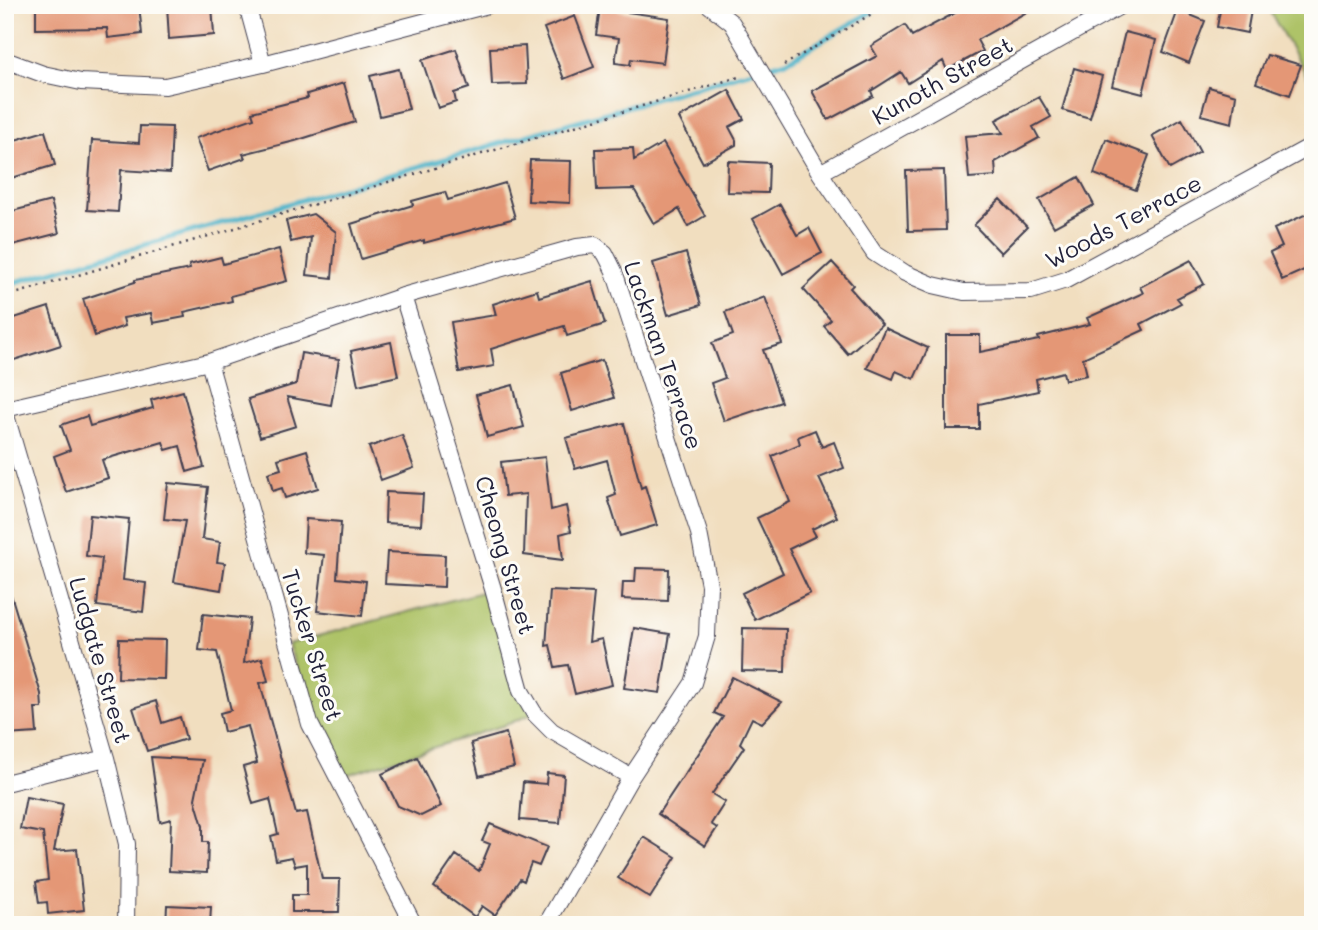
<svg xmlns="http://www.w3.org/2000/svg" width="1318" height="930" font-family="Mali,sans-serif">
	<style>
		.green { fill: #aec367; stroke: #687251; stroke-width: 2 }
		.lines { fill: none; stroke-linecap: round; stroke-linejoin: round }
		.stream { stroke: #4bb3c9; stroke-width: 5 }
		.building { fill: #e49776 }
		.minor-casing { stroke: #413e4f; stroke-width: 18 }
		.path { stroke: #413e4f; stroke-width: 2.5; stroke-dasharray: 2 5; stroke-linecap: butt }
		.minor { stroke: #fff; stroke-width: 16 }
		.labels { text-anchor: middle; dominant-baseline: central; stroke-width: 6; stroke-linejoin: round; paint-order: stroke }
		.street-label { font-size: 23px; fill: #22223b; stroke: #fdfcf7 }
	</style>
	<rect width="100%" height="100%" fill="#fdfcf7"/>
	<filter id="ink" filterUnits="userSpaceOnUse"><feTurbulence type="fractalNoise" baseFrequency=".0143" numOctaves="2"/><feDisplacementMap in="SourceGraphic" scale="14" xChannelSelector="R" yChannelSelector="G"/><feConvolveMatrix kernelMatrix="1 2 1 2 8 2 1 2 1" color-interpolation-filters="sRGB"/></filter>
	<filter id="wash" filterUnits="userSpaceOnUse"><feTurbulence type="fractalNoise" baseFrequency=".00686" numOctaves="4" result="noise"/><feDisplacementMap in="SourceGraphic" scale="28" xChannelSelector="R" yChannelSelector="G"/><feGaussianBlur stdDeviation="1.57" result="paint"/><feColorMatrix in="noise" values="0 0 0 0 0 0 0 0 0 0 0 0 0 0 0 0 0 1.4 0 .05"/><feComposite in="paint" operator="in"/></filter>
	<g filter="url(#wash)">
		<rect width="100%" height="100%" fill="#f1debf"/>
		<path class="green" d="M1266,5H1313V86Z
			M493,589L534,713L508,724L337,778L288,644Z"/>
		<g class="lines">
			<path class="stream" d="M5,285L787,61L883,5"/>
		</g>
		<g id="blocks">
			<path class="building" d="M36,5H139L142,34L108,38L107,28L36,29Z
				M167,5H212L214,35L169,39Z
				M970,5H1039L977,40L983,51L947,70L943,61L908,83L901,72L871,91L873,96L828,120L812,91L877,56L871,46L905,25L912,36Z
				M1221,5H1252L1247,33L1217,27Z
				M600,8L669,18L663,63L631,59L630,65L615,63L619,38L596,35Z
				M1178,10L1205,21L1189,63L1163,52Z
				M575,16L594,67L564,79L544,28Z
				M1125,32L1156,40L1143,94L1112,86Z
				M525,46L527,84L492,85L490,48Z
				M456,49L469,88L454,93L456,102L438,108L422,60Z
				M1267,55L1301,65L1290,95L1256,83Z
				M1074,68L1102,76L1090,118L1062,110Z
				M399,69L409,109L380,116L370,76Z
				M344,83L355,122L295,141L243,154L245,158L208,171L196,138L254,118L252,112L308,98L307,94Z
				M1209,87L1236,95L1232,123L1201,115Z
				M729,90L744,119L729,127L736,140V145L703,163L679,118Z
				M1039,97L1051,117L1033,127L1039,138L995,162L996,176L969,178L965,136L1003,133L996,120Z
				M1182,119L1200,152L1170,169L1152,136Z
				M140,126L172,127L170,173L121,170L118,212L87,210L92,140L139,143Z
				M45,131L55,165L5,180V143Z
				M1106,139L1149,155L1136,190L1094,174Z
				M663,143L705,216L688,226L679,209L654,224L634,189L597,190L595,149L633,148L634,160Z
				M530,160L571,161L570,203L528,201Z
				M728,161L769,163L768,193L727,192Z
				M944,170L946,230L908,231L906,171Z
				M1079,177L1094,205L1054,227L1039,200Z
				M505,183L515,218L424,243V240L361,259L351,224L413,205L412,201L445,192L448,200Z
				M1000,199L1027,227L1001,253L974,225Z
				M51,201L59,233L5,247V213Z
				M780,204L797,235L809,228L822,253L783,274L753,219Z
				M1313,211V266L1282,280L1270,253L1282,247L1274,229Z
				M313,214L336,232L332,278L307,275L311,237L291,242L286,221Z
				M279,249L287,281L231,296L232,301L184,312L185,317L153,323L151,313L123,318L125,326L95,336L83,299L135,282V280L190,269L189,265L221,257L223,264Z
				M686,253L701,305L668,315L653,263Z
				M1191,260L1204,284L1177,298L1181,303L1141,324L1144,330L1083,358L1087,375L1065,380L1063,372L1036,379L1038,391L979,404V429H946V335H980V352L1039,340L1038,337L1090,324L1087,318L1143,293L1140,287Z
				M832,262L853,285L850,288L882,324L848,354L824,326L831,320L803,289Z
				M592,281L605,324L567,336L564,326L491,349L494,366L459,372L451,322L496,315L493,304L537,290L539,297Z
				M765,297L782,344L763,350L781,402L724,421L711,383L725,378L712,343L733,335L725,312Z
				M49,307L61,345L5,363V321Z
				M885,328L928,348L914,379L896,371L893,379L867,368Z
				M391,342L398,376L358,385L351,351Z
				M301,353L339,359L331,405L287,397L296,426L260,437L248,399L296,384Z
				M602,360L614,398L572,411L561,373Z
				M513,385L524,427L487,437L476,395Z
				M183,391L204,467L187,472L180,446L166,450L163,442L102,460L108,478L66,492L54,456L70,450L61,425L87,416L90,426L153,408L151,400Z
				M624,423L641,488L645,486L657,525L620,536L608,498L616,495L607,460L575,469L566,438Z
				M815,430L822,447L834,442L844,468L819,478L837,517L812,529L816,536L789,549L810,593L755,620L742,593L783,573L757,518L790,502L772,456L800,444L798,437Z
				M402,435L414,468L381,480L369,447Z
				M307,450L318,488L285,498L282,488L273,491L268,473L281,469L278,459Z
				M545,457L551,510L566,506L571,531L560,534L563,560L524,555L526,494L505,496L501,462Z
				M168,483L208,487L202,539L220,542L217,562L225,563L221,590L174,582L185,521L164,519Z
				M386,492L423,494L421,525L385,523Z
				M90,515L129,519L123,580L146,583L143,612L97,606L102,558L86,556Z
				M306,519L341,522L337,578L366,581L362,616L317,611L324,555L304,553Z
				M387,552L445,555L444,587L385,584Z
				M636,568L669,569L668,601L622,599L623,582H635Z
				M9,588L41,694L42,708H35L37,733L5,735V589Z
				M550,591L594,593L589,642L602,639L612,685L575,694L568,665L555,667L550,645L546,646Z
				M203,614L249,619L244,663L262,658L268,681L260,683L296,814L307,812L322,879H340L339,912H292V895H307V864L295,866L292,857L276,860L271,836L278,834L270,799L253,804L243,767L257,763L248,726L224,732L220,713L231,710L217,652L199,650Z
				M634,628L670,634L660,693L624,688Z
				M743,628L786,629L785,672L742,671Z
				M119,639L165,640L164,679L118,678Z
				M732,677L782,702L762,723L752,718L740,743L744,747L712,794L725,802L711,824L717,828L705,846L658,814L723,717L714,713Z
				M156,701L162,723L180,717L186,739L147,751L133,708Z
				M506,733L514,767L479,776L471,743Z
				M151,757L203,760L195,799L203,826V842H208L207,873L169,871L171,819L160,822Z
				M417,757L441,806L421,816L398,806L382,774Z
				M547,773L564,775L560,823L520,820L523,782L546,784Z
				M26,797L63,804L54,851L77,849L84,910L48,914L47,902L39,903L36,882L48,880L43,833L20,829Z
				M490,824L547,847L539,866L531,863L524,881L520,879L495,915L482,906L475,917L434,887L456,855L479,871L490,844L482,841Z
				M644,837L676,857L650,898L618,878Z
				M167,905L211,907L210,925H166Z"/>
		</g>
	</g>
	<g filter="url(#ink)">
		<use href="#blocks" fill-opacity="0" stroke="#413e4f" stroke-width="2"/>
		<g class="lines">
			<g class="minor-casing">
				<path id="minor" d="M247,5L263,64
					M709,5L732,23L820,173L874,253L905,273L933,285L964,292L1031,291L1066,280L1313,145
					M5,60L43,74L81,82L165,86L263,64L488,5
					M820,173L1122,5
					M403,296L493,589L521,691L534,713L552,731L631,777
					M209,362L310,724L414,925
					M5,409L209,362L403,296L577,247L595,245L605,253L614,271L699,533L709,585L707,636L693,683L631,777L546,925
					M5,412L106,758L127,844L126,925
					M5,783L106,758"/>
			</g>
			<path class="path" d="M5,9L6,5
				M784,65L887,5
				M5,297L742,76"/>
			<use href="#minor" class="minor"/>
		</g>
	</g>
	<g class="labels">
		<g class="street-label">
			<text transform="translate(942 80) rotate(-29)">Kunoth Street</text>
			<text transform="translate(1123 221) rotate(-28)">Woods Terrace</text>
			<text transform="translate(664 355) rotate(71)">Lackman Terrace</text>
			<text transform="translate(506 555) rotate(74)">Cheong Street</text>
			<text transform="translate(313 645) rotate(73)">Tucker Street</text>
			<text transform="translate(101 660) rotate(74)">Ludgate Street</text>
		</g>
	</g>
	<rect width="1318" height="930" fill="none" stroke="#fdfcf7" stroke-width="28"/>
</svg>
